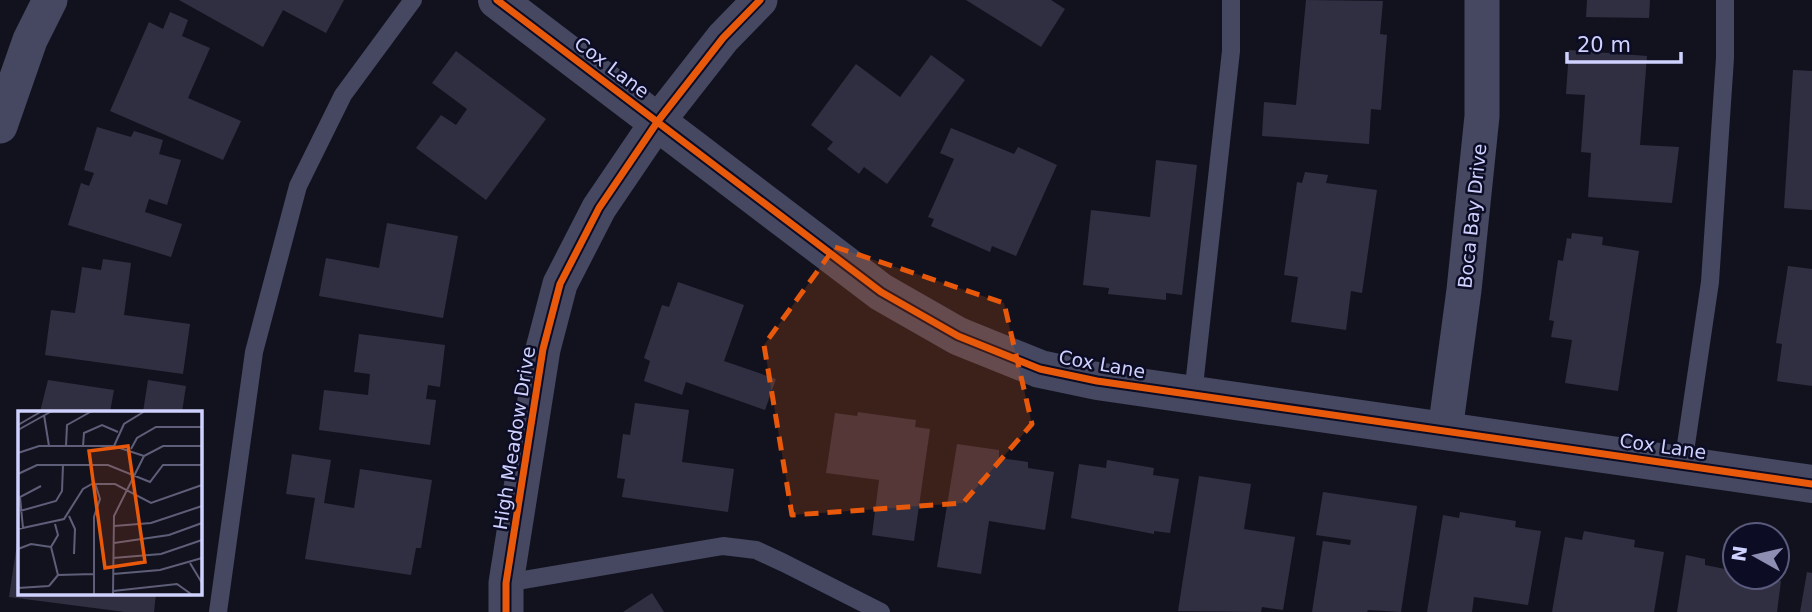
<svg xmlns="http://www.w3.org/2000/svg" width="1812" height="612" font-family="'DejaVu Sans',sans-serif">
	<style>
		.building { fill: #302f42 }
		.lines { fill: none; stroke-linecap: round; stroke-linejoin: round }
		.service { stroke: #454860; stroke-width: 18 }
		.minor { stroke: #454860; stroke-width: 35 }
		.tertiary { stroke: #454860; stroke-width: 38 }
		.cycleway-casing { stroke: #0c0c25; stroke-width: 11 }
		.cycleway { stroke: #e8590c; stroke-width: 7 }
		.marked { fill: #e8590c; fill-opacity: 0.2; stroke: #e8590c; stroke-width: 5; stroke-dasharray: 14 9; stroke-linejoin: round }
		.labels { text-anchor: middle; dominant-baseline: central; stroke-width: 5; stroke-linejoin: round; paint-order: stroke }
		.street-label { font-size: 19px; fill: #cfd1ff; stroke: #0c0c25 }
		.inset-road { fill: none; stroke: #5e5e79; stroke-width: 2 }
		.view { fill: #e8590c; fill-opacity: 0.15; stroke: #e8590c; stroke-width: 3.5 }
		.inset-edge { fill: none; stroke: #cfd1ff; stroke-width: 3.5 }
	</style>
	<rect width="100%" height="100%" fill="#12121f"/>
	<path class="building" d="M179,0H344L326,33L283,10L263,47Z
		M966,0H1051L1065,9L1041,47Z
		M1306,0L1383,1L1380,34L1387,35L1381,110L1371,109L1369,144L1262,136L1264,102L1296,105Z
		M1587,0H1650L1649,18L1586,17Z
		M170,12L188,20L182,36L210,48L188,98L241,121L223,160L110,111L149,22L163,29Z
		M1569,50L1647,56L1640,145L1679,147L1672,203L1588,197L1591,153L1581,152L1585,95L1566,94Z
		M456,51L546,119L486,200L416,148L441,115L456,125L467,109L432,83Z
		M931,55L965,80L887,184L864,167L859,174L827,149L833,142L811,125L856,64L900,97Z
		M1793,70L1812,71V210L1784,208Z
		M97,127L131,137L134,131L163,140L159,154L181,160L167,205L149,199L145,212L182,224L171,257L68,225L81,183L89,186L94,173L84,170Z
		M951,128L1014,154L1018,147L1057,165L1016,256L992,246L990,252L931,226L934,219L928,217L954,159L940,153Z
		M1156,160L1197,165L1182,295L1166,293V300L1108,294L1109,288L1083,285L1091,210L1150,217Z
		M1305,172L1328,175L1326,183L1377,190L1362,293L1351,291L1346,330L1291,322L1298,277L1284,275L1297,182L1302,183Z
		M387,223L458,236L443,318L319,296L326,258L379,268Z
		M1572,233L1603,237L1602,245L1639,251L1618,391L1565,383L1572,340L1551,337L1554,321L1549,320L1558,260L1563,261L1567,238L1571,239Z
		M103,259L131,263L124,315L190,324L183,374L45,355L51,310L75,313L82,267L101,270Z
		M1788,266L1812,269V386L1777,381L1782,344L1776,343Z
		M678,282L744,305L724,361L776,379L765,410L686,382L682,395L644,381L650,361L644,358L662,305L669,307Z
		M359,334L445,345L440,387L428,385L426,399L436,400L430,445L319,430L324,390L368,395L370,374L354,372Z
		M48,380L114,390L110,412H40Z
		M148,380L186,386L182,412H143Z
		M635,403L689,410L682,462L734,469L728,512L622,497L625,479L617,478L623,434L630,435Z
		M858,412L916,420L915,427L930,429L914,541L872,535L879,480L826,473L835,413L857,416Z
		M957,444L999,450V458L1028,462V468L1054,472L1045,530L989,521L981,574L937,567Z
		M292,454L331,460L324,503L354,508L360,469L432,480L421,548H416L411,575L305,559L315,498L286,494Z
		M1107,460L1154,468L1153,475L1179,479L1170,533L1154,531V534L1071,518L1079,464L1106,468Z
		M1199,476L1251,484L1244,529L1295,537L1283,610L1262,607L1261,612L1178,611Z
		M1323,492L1417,506L1401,612L1368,610L1367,612H1312L1323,541L1350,545L1351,540L1316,535Z
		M1460,512L1516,521L1515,527L1541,531L1528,605L1474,597L1472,612H1427L1443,515L1459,518Z
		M1584,531L1635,540L1634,547L1664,552L1654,612H1552L1565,537L1582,540Z
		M18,537H19V593H156L154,612H125L9,597Z
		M1686,555L1705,559V565L1735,571V577H1764L1781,581L1777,612H1677Z
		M1807,572L1812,573V612H1800Z
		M652,593L664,612H623Z"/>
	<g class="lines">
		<path class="service" d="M1193,395L1231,51V0
			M1683,465L1710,282L1725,58V0
			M506,583L723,546L756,550L784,563L881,612
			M218,612L254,352L298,186L343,95L413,0"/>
		<path class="minor" d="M0,126L30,40L50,0
			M1445,431L1464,290L1482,116V0
			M506,612V583L543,349L560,284L599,208L658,121L723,38L760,0"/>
		<path class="tertiary" d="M497,0L881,292L958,336L1040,369L1097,381L1812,484"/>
		<g class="cycleway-casing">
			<path id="cycleway" d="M497,0L881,292L958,336L1040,369L1097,381L1812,484
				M506,612V583L543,349L560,284L599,208L658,121L723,38L760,0"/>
		</g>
		<use href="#cycleway" class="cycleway"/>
	</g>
	<path class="marked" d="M835,247L1004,303L1032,424L963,503L792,515L764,345Z"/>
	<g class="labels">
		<g class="street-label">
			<text transform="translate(612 67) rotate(37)">Cox Lane</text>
			<text transform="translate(1472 216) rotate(-84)">Boca Bay Drive</text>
			<text transform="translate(1102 364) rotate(10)">Cox Lane</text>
			<text transform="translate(514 438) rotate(-81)">High Meadow Drive</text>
			<text transform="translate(1663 446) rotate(8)">Cox Lane</text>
		</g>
	</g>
	<g transform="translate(18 411)">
		<rect width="184" height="184" fill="#12121f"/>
		<path class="inset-road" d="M26,4L31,35M0,14L24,0M0,19L34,0M48,35L49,14L74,0M65,35L66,22L84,14L100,21M96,35L106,13L127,0M113,38L119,27L138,16H184M0,42L21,35H96L126,45M0,63L19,54H90L132,71L145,54H184M2,100L38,90L44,80L45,54M51,105L57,118L56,143M37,113L40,124L33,136L40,164M96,115L133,112L184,95M5,117L2,86L23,75M0,118L46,108L65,78L74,73H97L133,92L184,74M96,132L151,124L184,112M0,138L13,133L33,136M95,147L143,143L184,129M172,152L184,172M95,163L142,159L184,147M31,175L40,164L76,163M0,177L31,175M95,180L159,173L173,183M76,183V106L82,88L77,72M95,183L96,105L126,45L145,35H184"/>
		<path class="view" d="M110,35L127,151L87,157L71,40Z"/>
		<rect width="184" height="184" class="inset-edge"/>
	</g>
	<g transform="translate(1756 556) rotate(278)"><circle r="33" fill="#0c0c25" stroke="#5a5b7c" stroke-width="2"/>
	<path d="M0-5L12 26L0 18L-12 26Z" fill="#8d8eb1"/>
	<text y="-10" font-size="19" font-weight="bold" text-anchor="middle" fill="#cfd1ff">N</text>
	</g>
	<path d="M1567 52v10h114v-10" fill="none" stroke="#cfd1ff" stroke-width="3.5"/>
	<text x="1577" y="52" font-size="21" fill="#cfd1ff" stroke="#0c0c25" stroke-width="5" paint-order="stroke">20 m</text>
</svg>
